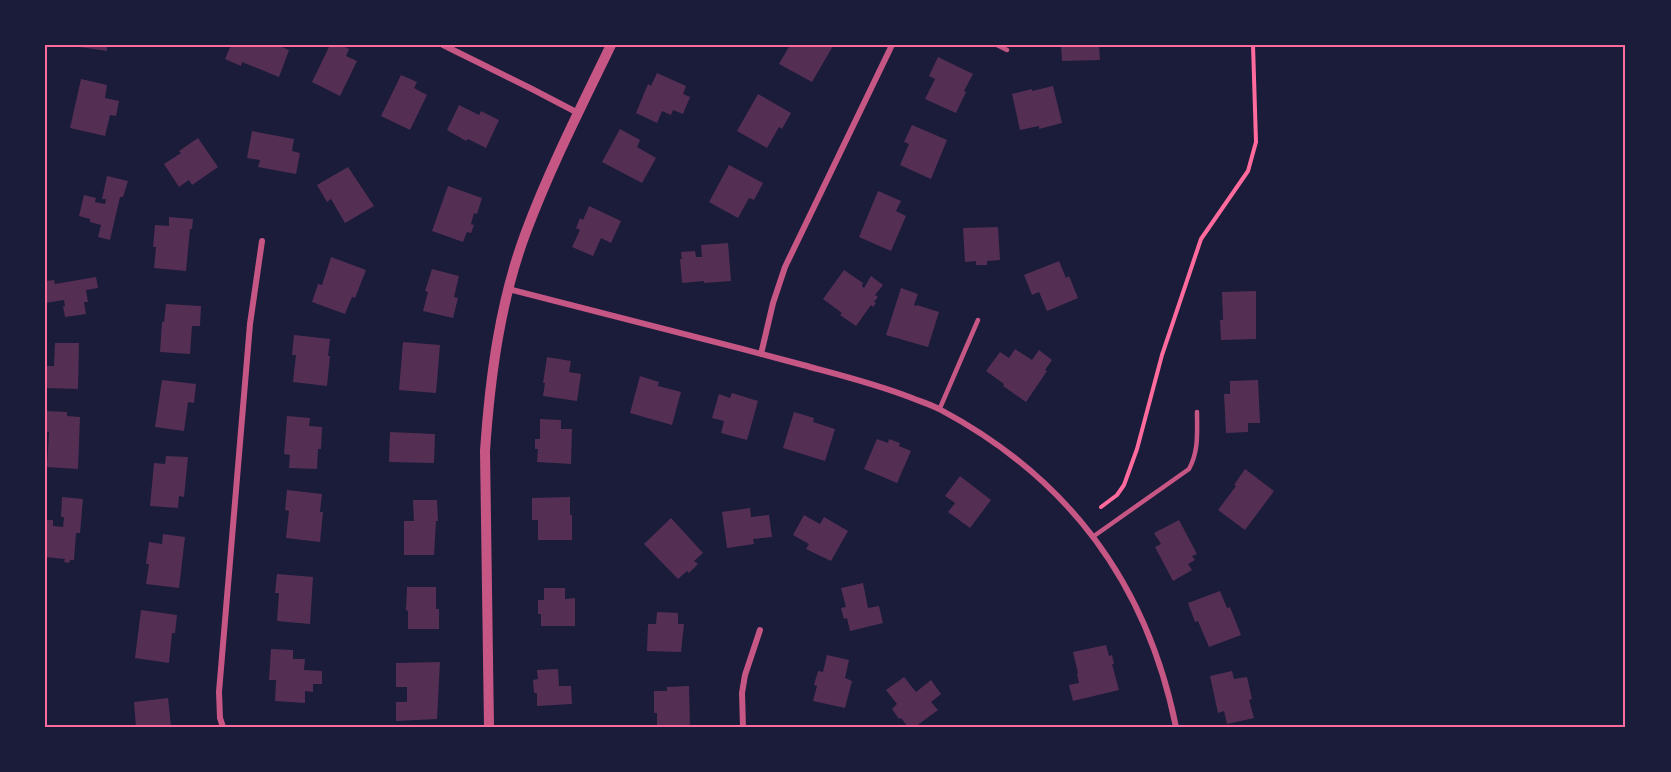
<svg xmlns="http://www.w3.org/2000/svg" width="1671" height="772" font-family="Arial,sans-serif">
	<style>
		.building { fill: #542f53 }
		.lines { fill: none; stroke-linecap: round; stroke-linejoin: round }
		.path { stroke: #ff6b9d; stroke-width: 4 }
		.service { stroke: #c65784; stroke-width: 4.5 }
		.minor { stroke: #c65784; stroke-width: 6 }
		.tertiary { stroke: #c65784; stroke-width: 10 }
		.neatline { fill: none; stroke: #ff6b9d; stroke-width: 2 }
	</style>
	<rect width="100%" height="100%" fill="#1b1b3a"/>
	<path class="building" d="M73,45H107V51L73,46Z
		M231,45H278L289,50L279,77L242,62L241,66L225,59Z
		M330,45H341L349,49L346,56L357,61L340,96L312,82Z
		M790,45L833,46L812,82L779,64Z
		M1061,45H1099L1100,60L1062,61Z
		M938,57L973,74L964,91L966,92L956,113L925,99L935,79L929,76Z
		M657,73L686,86L683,94L690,97L683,114L673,110L671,115L662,111L657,123L636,113L648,84L651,86Z
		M401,75L417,82L414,88L427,95L410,130L381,116Z
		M81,79L107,85L105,98L119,101L116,116L110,115L105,136L70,128Z
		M1053,86L1062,123L1039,129V126L1020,130L1012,94L1032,89V91Z
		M758,94L791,113L782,129L779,127L767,148L737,131Z
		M459,105L479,115L481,111L499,120L486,148L468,139L466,141L447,130Z
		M912,125L947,140L931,179L900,165L909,144L904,142Z
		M620,129L640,140L637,147L656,158L642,183L602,162Z
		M252,131L294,139L292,151L300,153L296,174L258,167L260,160L247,158Z
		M198,138L218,167L192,185L189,180L179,187L164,164L181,153L179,151Z
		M729,165L763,183L754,200L749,198L738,218L709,202Z
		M348,167L374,206L345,223L331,199L327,202L317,185Z
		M107,176L128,181L123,197H120L110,240L98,237L101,225L90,222V219L79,216L84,195L96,198L95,202L105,204L106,199H102Z
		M448,186L482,198L477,214L474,213L471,224L474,225L471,233L467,232L463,242L432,231Z
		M878,191L901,201L896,211L906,216L891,251L859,237Z
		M589,206L621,221L611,243L601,238L593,256L572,247L580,230L576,228L580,218L583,220Z
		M169,217L193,219L192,229H190L186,271L154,268L156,247H153L155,225L169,226Z
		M998,227L1000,260L987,261V265H976V261L965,262L963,228Z
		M728,243L731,281L704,283V281L682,283L680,259H682L681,252L695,251L696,257H702L701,245Z
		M331,257L366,270L355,298L352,297L345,314L312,302L318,284L322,285Z
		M1059,261L1066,278L1069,276L1078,298L1047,311L1039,292L1032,295L1024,275Z
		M432,269L459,276L454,297L458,298L453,318L423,311L428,292L425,291Z
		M844,270L863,283L862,286L864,288L871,276L883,285L875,295L878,297L874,302L876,303L873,307L871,305L856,326L840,315L842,313L823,299Z
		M96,277L98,288L86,290L88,302H84L86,314L65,317L63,306H65L64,300L45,303V281L54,280L55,284Z
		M901,288L918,294L914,305L916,306L917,305L939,312L928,347L886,335Z
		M1256,291V339L1221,340L1220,320H1223L1222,292Z
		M166,304L201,306L200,326H192L190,354L160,352L162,322H164Z
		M294,335L330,339L328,356H330L327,386L293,382L296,355H292Z
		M403,342L440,345L436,393L399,390Z
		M55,343H79L78,389L45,388V366H54Z
		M1015,349L1032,360L1039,350L1052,360L1045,370L1047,371L1026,402L1003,386L1004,384L986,371L1000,352L1009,358Z
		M547,357L571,361L569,372L581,374L577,401L543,396L545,383H543Z
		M640,376L659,382L658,386L681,392L672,425L630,413Z
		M162,380L196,384L194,403L188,402L184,431L155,427Z
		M1258,380L1260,423H1248V432L1226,433L1224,394H1230V381Z
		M732,393L758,401L747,440L721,433L724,421L712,418L719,394L730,398Z
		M46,411L67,412V416L80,417L78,469L47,467L49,432H46Z
		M794,412L814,418L813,422L835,429L825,461L783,448Z
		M287,416L310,418L309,426L322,427L321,449H318L317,469L289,468L290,455L284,454Z
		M540,419L561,420V429H572L571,464L537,462L538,449H535V439H540Z
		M390,432L435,434L434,463L389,462Z
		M877,439L888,443L889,439L900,443L899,446L911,451L897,483L864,469Z
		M166,456L188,457L184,497L179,496L178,508L150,506L154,463L165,464Z
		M1245,469L1274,491L1245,530L1218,510L1236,486L1234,485Z
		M960,476L991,500L970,528L948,512L955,503L945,496Z
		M287,490L322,494L320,512H323L320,542L286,538L289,511L285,510Z
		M62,497L83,499L80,533H76L74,560H70L69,563L64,562L65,559L45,557V520H53V526L63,527L64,517H61Z
		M570,497V515H572V540H538V520H532V498Z
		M413,500H437L438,521H436L434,555H404V521H414Z
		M750,508L751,517L769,515L772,537L753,539L754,544L727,548L722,512Z
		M804,515L820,524L824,517L848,531L831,561L806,549L809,544L793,535Z
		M671,518L703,553L694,561L698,564L689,573L687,571L678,579L644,544Z
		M1179,520L1197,554L1192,556L1195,560L1188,564L1192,570L1173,581L1155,547L1161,544L1154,533Z
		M163,534L185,537L179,588L146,584L149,564H146L149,542L162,544Z
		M277,574L313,577L310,624L277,621L279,593H275Z
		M863,583L868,608L879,606L883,623L850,631L847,618L844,619L841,608L846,607L841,588Z
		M407,587H436V609H439V629H408V611L406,610Z
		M544,588H565V599L575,598V626H541V614H538V600H544Z
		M1220,591L1227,608L1230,607L1241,635L1209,647L1198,621L1195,622L1188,603Z
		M141,610L177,615L175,633H172L169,663L135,658Z
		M657,612L678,613V624H684L681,652L647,651L648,624H656Z
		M1106,645L1109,656L1112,655L1114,664H1112L1119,690L1073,701L1069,685L1079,683L1077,674L1078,673L1073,652Z
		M271,649L293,650V659H305L304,670L322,671V684H313V692L305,691V703L275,701L276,680H269Z
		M827,655L849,660L845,678L852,681L845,708L813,701L817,686L814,685L818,671L823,672Z
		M440,662L437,719L396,721V702H407V687H396V663Z
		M558,669L559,686H571L572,704L537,706V693H534L533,680L538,679L537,670Z
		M1232,671L1234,679L1247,677L1252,699L1249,700L1254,718L1227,724L1224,711L1218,713L1210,676Z
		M904,677L916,692L931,680L941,694L931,702L938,710L915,727H908L901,718L899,719L892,709L897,704L886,690Z
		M689,686L690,727H657V713H654V691H667V687Z
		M168,698L171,727H136L134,702Z"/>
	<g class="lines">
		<path class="path" d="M1101,507L1117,495L1124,485L1137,449L1162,355L1201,239L1248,171L1256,142L1253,45"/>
		<path class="service" d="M997,45L1007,50
			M940,408L978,320
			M1094,536L1189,469C1199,451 1197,432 1197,412"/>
		<path class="minor" d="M443,45L532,89L578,113
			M508,289C607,314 705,339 803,365C840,375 877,384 912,398C922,402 932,405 941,410C1070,479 1147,584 1176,727
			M761,354L773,303L785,267L892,45
			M223,727L220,718L219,692L250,324L262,241
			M743,727L742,693L745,675L760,630"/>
		<path class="tertiary" d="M489,727L485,451C490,377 500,301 526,232C550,168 581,107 611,45"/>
	</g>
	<rect width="1671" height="772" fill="none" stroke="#1b1b3a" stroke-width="93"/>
	<rect x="46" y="46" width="1578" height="680" class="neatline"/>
</svg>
